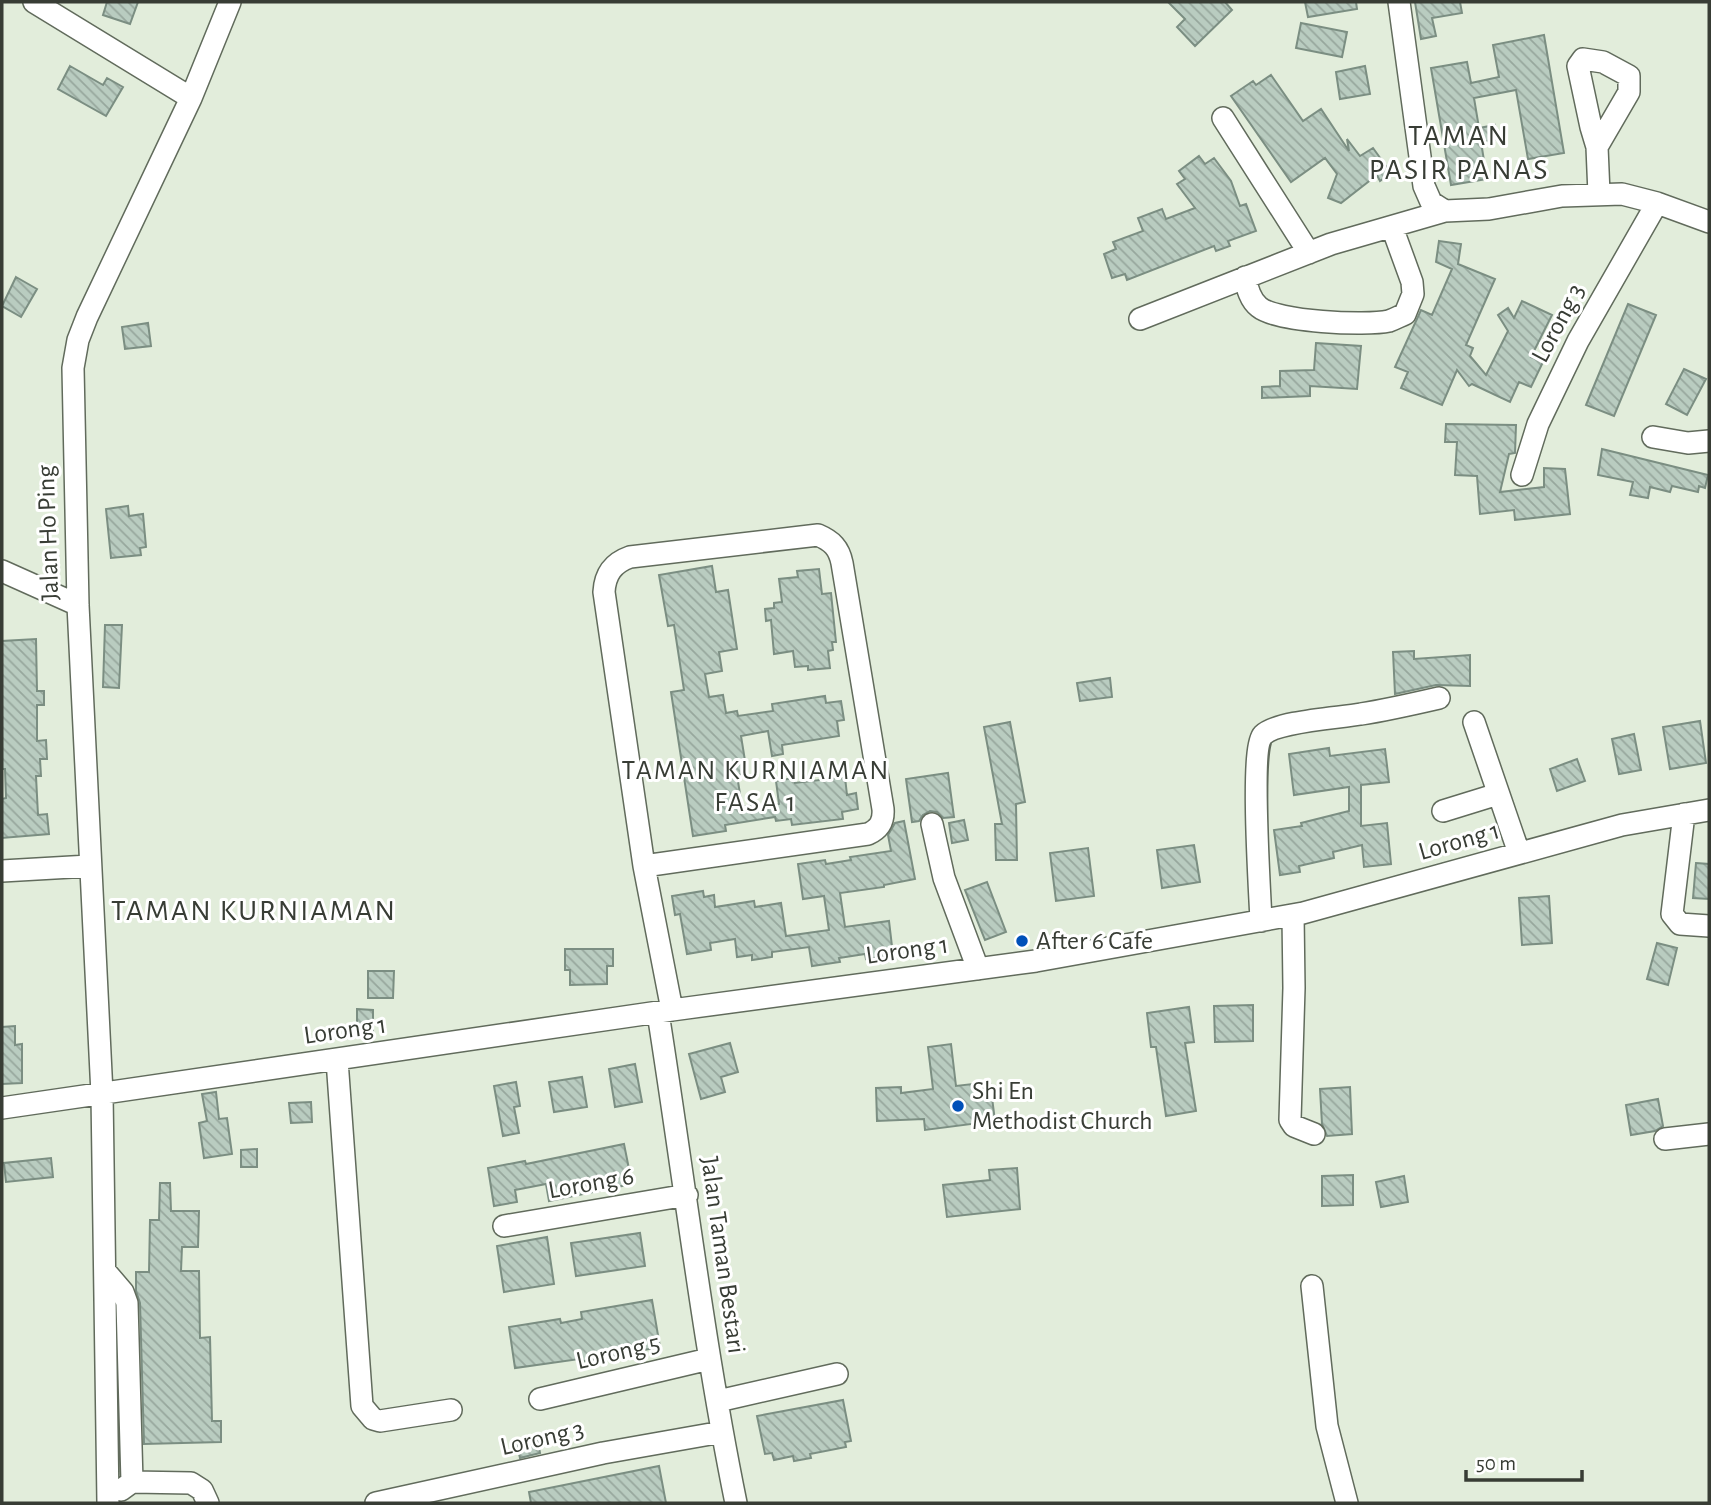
<svg xmlns="http://www.w3.org/2000/svg" width="1711" height="1505" font-family="'Alegreya Sans',sans-serif">
	<style>
		.building { fill: url(#building-back-hatch); stroke: #7b8e82; stroke-width: 2 }
		.lines { fill: none; stroke-linecap: round; stroke-linejoin: round }
		.minor-casing { stroke: #616b5c; stroke-width: 24 }
		.minor { stroke: #fff; stroke-width: 21 }
		.poi-dot { fill: #0050b9; stroke: #fff; stroke-width: 2.5 }
		.labels { text-anchor: middle; dominant-baseline: central; stroke-width: 6; stroke-linejoin: round; paint-order: stroke }
		.street-label { font-size: 26px; fill: #383d35; stroke: #fff }
		.poi-label { font-size: 26px; fill: #383d35; stroke: #fff; text-anchor: start }
		.neighbourhood-label { font-size: 28px; letter-spacing: 2px; fill: #383d35; stroke: #fff }
		.quarter-label { font-size: 30px; letter-spacing: 2px; fill: #383d35; stroke: #fff }
	</style>
	<defs>
		<pattern id="building-back-hatch" width="6" height="6" patternUnits="userSpaceOnUse" patternTransform="scale(1.75)"><rect width="6" height="6" fill="#b9ccc0"/><path d="M-1 5l2 2M0 0l6 6M5-1l2 2" fill="none" stroke="#97a79d"/></pattern>
	</defs>
	<rect width="100%" height="100%" fill="#e2eddb"/>
	<path class="building" d="M107,2H138L130,24L103,15Z
		M1168,2H1225L1232,10L1195,46L1177,27L1185,19Z
		M1305,2H1356L1357,9L1308,17Z
		M1415,2H1460L1462,13L1432,18L1436,36L1421,39Z
		M1301,23L1347,32L1342,57L1296,48Z
		M1544,35L1564,153L1528,159L1516,90L1474,98L1479,128L1495,125L1497,139L1481,142L1487,179L1451,185L1431,68L1467,62L1471,83L1499,77L1493,45Z
		M70,66L103,85L107,78L123,87L106,116L58,89Z
		M1365,66L1370,94L1340,99L1336,72Z
		M1271,75L1303,121L1321,109L1349,151L1347,139L1360,156L1373,148L1391,173L1380,181L1377,175L1341,203L1328,198L1337,174L1325,158L1291,182L1231,96L1253,81L1256,85Z
		M1199,156L1205,164L1214,158L1231,181L1240,206L1246,204L1256,231L1228,241L1230,246L1216,251L1214,246L1127,280L1125,274L1112,278L1104,254L1116,249L1113,242L1143,231L1138,218L1162,209L1166,219L1195,208L1177,184L1185,179L1179,171Z
		M1439,241L1461,244L1458,264L1495,279L1466,345L1473,348L1470,356L1486,375L1508,331L1498,315L1508,308L1514,318L1522,301L1552,315L1531,357L1543,362L1531,387L1519,382L1510,402L1472,384L1469,386L1457,370L1442,405L1401,388L1408,372L1395,367L1421,310L1432,315L1452,269L1436,262Z
		M16,277L37,289L21,317L2,306Z
		M1628,304L1656,315L1614,416L1586,405Z
		M148,323L151,346L125,349L122,327Z
		M1316,343L1361,346L1357,389L1310,386V396L1262,398V387L1280,386V371L1314,370Z
		M1684,369L1706,379L1687,415L1666,404Z
		M1446,424L1516,425L1515,453L1509,454L1500,492L1544,487V468L1565,469L1570,514L1515,520L1514,510L1480,514L1477,476L1455,475L1457,442H1445Z
		M1602,449L1708,475L1705,488L1699,486L1698,492L1672,486L1670,492L1650,487L1648,498L1630,495L1633,482L1598,475Z
		M128,506L129,516L143,514L146,547L140,548L141,555L111,558L106,509Z
		M712,566L716,592L728,590L737,649L719,652L722,671L705,674L709,697L723,695L726,713L737,711L738,716L773,711L772,704L825,696L826,703L841,701L844,720L837,721L839,736L782,745L783,754L772,756L768,731L741,736L747,773L737,775L742,807L751,805V808L779,804L776,781L794,778L795,783L845,777L847,795L856,793L858,809L842,812L843,819L792,825L791,819L776,821L775,817L725,825L726,831L693,836L671,692L684,690L674,625L668,626L659,575Z
		M819,569L822,594L831,593L836,642H832L833,650L828,651L830,668L808,670V666L795,667L793,651L774,654L771,620L766,621L765,609L774,608V603L782,602L779,579L798,577L797,571Z
		M105,625H122L119,688L103,687Z
		M36,639L37,691H44V705H37V741L46,740L47,759H40L41,776H36L38,815L47,814L49,834L2,838V799L6,798L5,769H2V641Z
		M1414,651V659L1470,655V686L1436,685L1395,694L1393,652Z
		M1110,678L1112,697L1080,701L1077,683Z
		M1700,721L1706,763L1670,769L1663,727Z
		M1010,722L1025,802L1016,804L1017,860H996L995,824H1002L984,727Z
		M1634,734L1641,770L1619,774L1612,739Z
		M1329,748L1330,756L1385,749L1389,782L1361,785V826L1387,823L1391,864L1364,867L1362,845L1333,852L1334,858L1299,866L1300,872L1280,875L1274,830L1302,826L1301,823L1349,811V787L1294,795L1289,754Z
		M1577,759L1585,781L1557,791L1550,769Z
		M948,773L954,817L943,818L937,812L930,811L923,815L919,821L912,822L906,779Z
		M964,820L968,840L952,843L949,823Z
		M904,821L915,879L884,885V887L840,893L845,927L889,921L893,955L866,959L865,954L839,958L840,962L812,966L809,947L772,952V957L752,960V955L737,957L735,939L710,943L711,950L687,954L680,914L675,915L672,896L703,891L704,897L714,895L715,907L754,901L755,907L781,903L786,936L829,930L824,896L803,899L798,864L825,860L826,864L851,860L850,857L891,851L888,835L895,823Z
		M1194,845L1200,882L1162,888L1157,850Z
		M1088,848L1094,896L1056,901L1050,853Z
		M1696,863L1709,864V899L1693,898Z
		M987,882L1006,932L985,940L965,890Z
		M1549,896L1552,943L1522,945L1519,898Z
		M1657,943L1677,948L1668,985L1647,979Z
		M565,949H613V966H607V984L570,985V970H565Z
		M368,971H394L393,998H368Z
		M1253,1005V1041L1215,1042L1214,1006Z
		M1189,1007L1194,1042L1185,1043L1196,1111L1166,1116L1156,1047H1151L1147,1013Z
		M357,1009L373,1010V1031H357Z
		M15,1026V1045L22,1044V1083L2,1084V1027Z
		M730,1043L738,1072L721,1077L725,1092L701,1099L689,1054Z
		M951,1044L956,1086L990,1082L995,1121L925,1130L924,1119L877,1121L876,1088L901,1087V1093L933,1089L928,1047Z
		M635,1064L642,1102L615,1107L609,1069Z
		M582,1077L587,1107L554,1112L549,1082Z
		M516,1082L520,1106L514,1107L519,1133L503,1136L494,1086Z
		M1350,1087L1352,1134L1327,1136L1322,1124L1320,1089Z
		M216,1092L219,1119L227,1118L232,1154L204,1158L199,1123L207,1121L202,1094Z
		M1658,1099L1663,1126L1655,1131L1631,1135L1626,1105Z
		M311,1102L312,1122L291,1123L289,1103Z
		M624,1144L632,1184L549,1201L546,1184L515,1190L517,1202L494,1206L488,1168L525,1161L526,1164Z
		M257,1149V1167H241V1150Z
		M51,1158L53,1177L6,1182L4,1163Z
		M1017,1168L1020,1209L947,1217L943,1185L990,1180L989,1170Z
		M1353,1175V1205L1322,1206V1176Z
		M1404,1176L1408,1202L1381,1207L1376,1182Z
		M160,1183H170L171,1211H199L198,1247H182L181,1271H199L200,1338L210,1337L212,1421H221V1442L144,1444L140,1303L136,1291V1272H149L150,1220H159Z
		M640,1233L645,1266L576,1276L571,1243Z
		M547,1237L554,1284L504,1292L497,1246Z
		M652,1300L660,1347L580,1362L579,1359L515,1368L509,1327L560,1319L561,1323L582,1319L581,1312Z
		M843,1400L851,1441L845,1442L846,1447L810,1454L811,1458L794,1461L793,1456L774,1460L772,1453L765,1454L757,1416Z
		M538,1441L540,1453L520,1458L517,1445Z
		M659,1466L666,1503H531L529,1492Z"/>
	<g class="lines">
		<g class="minor-casing">
			<path id="minor" d="M34,2L191,98
				M1399,2L1424,186L1431,202L1445,211
				M1223,118L1309,253
				M1597,147L1591,127L1578,66L1583,59L1603,62L1629,76V92L1597,147L1599,194
				M1245,277C1247,288 1250,300 1259,307C1277,322 1366,326 1389,321C1395,319 1400,316 1405,314L1413,294L1412,282L1392,227
				M1140,319L1331,244L1445,211L1489,209L1562,196L1622,194L1657,203L1709,222
				M1653,437L1688,443L1709,441
				M1522,475L1538,424L1578,341L1657,203
				M2,571L78,605
				M1474,722L1519,853
				M1443,811L1498,794
				M1684,814L1672,914L1680,924L1709,926
				M932,824L944,878L978,969
				M644,866L868,834C879,829 884,822 883,809L842,563C839,548 832,541 818,535L630,557C613,563 605,574 604,592L644,866L672,1010
				M2,871L89,866
				M1293,915L1294,988L1290,1120L1294,1126L1314,1134
				M1261,921C1260,894 1250,748 1263,735C1277,721 1339,718 1361,714C1387,710 1413,704 1439,698
				M658,1013C684,1177 703,1341 736,1503
				M337,1060L362,1406L373,1419L380,1421L451,1410
				M2,1108L672,1010L1036,961L1303,913L1622,825L1709,810
				M1665,1139L1709,1134
				M504,1226L687,1195
				M105,1271L123,1292L127,1303L132,1482
				M1312,1286L1327,1426L1347,1503
				M540,1399L709,1359
				M718,1401L837,1374
				M121,1490L132,1482L191,1483L202,1490L208,1503
				M108,1503L102,1094L78,605L73,368L78,340L87,317L191,98L230,2
				M376,1503L603,1453L722,1432"/>
		</g>
		<use href="#minor" class="minor"/>
	</g>
	<g class="poi-dot">
		<circle cx="1022" cy="941" r="7"/>
		<circle cx="958" cy="1106" r="7"/>
	</g>
	<g class="labels">
		<g class="street-label">
			<text transform="translate(1558 323) rotate(-62)">Lorong 3</text>
			<text transform="translate(48 533) rotate(-92)">Jalan Ho Ping</text>
			<text transform="translate(1459 841) rotate(-16)">Lorong 1</text>
			<text transform="translate(907 950) rotate(-8)">Lorong 1</text>
			<text transform="translate(345 1030) rotate(-8)">Lorong 1</text>
			<text transform="translate(591 1183) rotate(-10)">Lorong 6</text>
			<text transform="translate(723 1255) rotate(82)">Jalan Taman Bestari</text>
			<text transform="translate(618 1352) rotate(-13)">Lorong 5</text>
			<text transform="translate(542 1438) rotate(-13)">Lorong 3</text>
		</g>
		<g class="poi-label">
			<text x="1036" y="941">After 6 Cafe</text>
			<text x="972" y="1091">Shi En<tspan x="972" dy="30">Methodist Church</tspan></text>
		</g>
		<g class="neighbourhood-label">
			<text x="756" y="771">TAMAN KURNIAMAN<tspan x="756" dy="32">FASA 1</tspan></text>
		</g>
		<g class="quarter-label">
			<text x="1459" y="136">TAMAN<tspan x="1459" dy="34">PASIR PANAS</tspan></text>
			<text x="254" y="911">TAMAN KURNIAMAN</text>
		</g>
	</g>
	<rect width="1711" height="1505" fill="none" stroke="#383d35" stroke-width="7"/>
	<path d="M1466 1470v10h116v-10" fill="none" stroke="#383d35" stroke-width="3.5"/>
	<text x="1476" y="1470" font-size="21" fill="#383d35" stroke="#ffffff" stroke-width="5" paint-order="stroke">50 m</text>
</svg>
